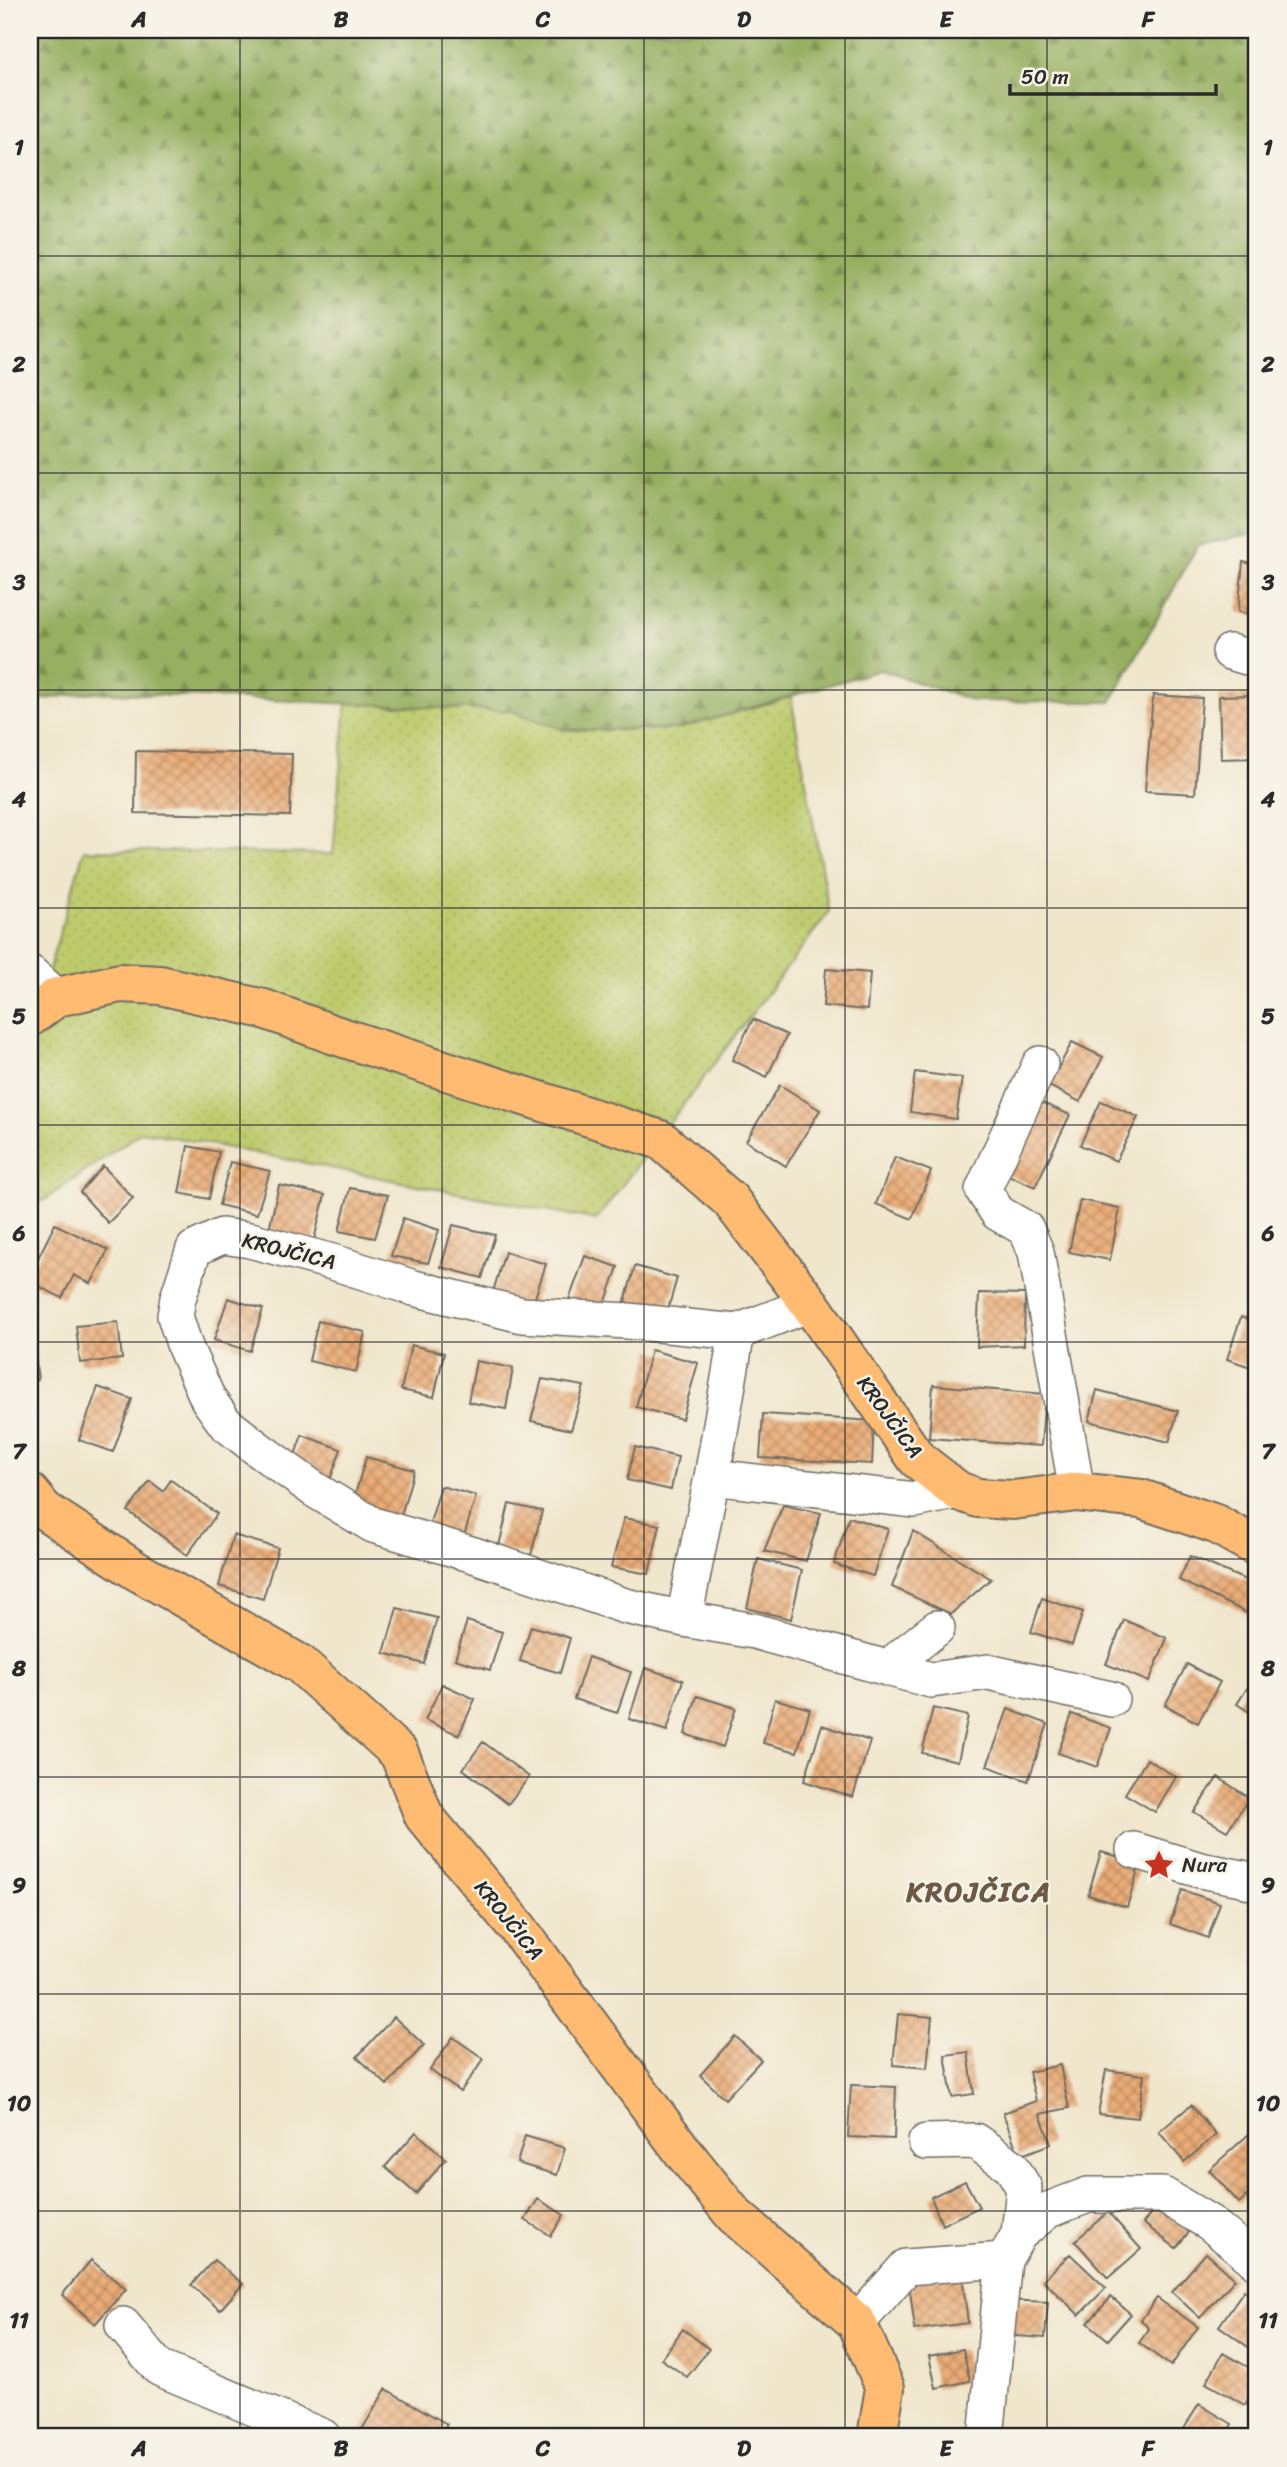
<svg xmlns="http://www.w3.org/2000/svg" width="1287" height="2467" font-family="Sriracha,sans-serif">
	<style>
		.grass { fill: url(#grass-dots); stroke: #747b4c; stroke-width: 2 }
		.forest { fill: url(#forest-firs); stroke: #606d46; stroke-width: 2 }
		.building { fill: url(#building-cross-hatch) }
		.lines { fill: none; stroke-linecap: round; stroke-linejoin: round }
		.minor-casing { stroke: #706c63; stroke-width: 38 }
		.major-casing { stroke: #706c63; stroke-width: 42 }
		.minor { stroke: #fff; stroke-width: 35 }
		.major { stroke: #ffbb71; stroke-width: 38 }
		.grid { fill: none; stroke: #2b2b2b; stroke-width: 2; stroke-opacity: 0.55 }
		.labels { text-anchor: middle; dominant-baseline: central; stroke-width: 5; stroke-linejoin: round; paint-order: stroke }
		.street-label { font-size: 21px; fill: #2b2b2b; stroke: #f7f3e8 }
		.poi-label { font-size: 21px; fill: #2b2b2b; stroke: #f7f3e8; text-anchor: start }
		.district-label { font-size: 28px; font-weight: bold; letter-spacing: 2px; fill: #6e5846; stroke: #f7f3e8 }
		.neatline { fill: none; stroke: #2b2b2b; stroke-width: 2.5 }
		.grid-label { font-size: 23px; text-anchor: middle; font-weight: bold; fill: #2b2b2b }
	</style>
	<defs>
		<pattern id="grass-dots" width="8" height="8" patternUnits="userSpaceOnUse" patternTransform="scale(1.75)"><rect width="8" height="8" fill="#becb6d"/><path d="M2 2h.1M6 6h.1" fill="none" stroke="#a3ae5f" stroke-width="1.8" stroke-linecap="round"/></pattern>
		<pattern id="forest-firs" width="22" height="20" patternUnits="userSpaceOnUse" patternTransform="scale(1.75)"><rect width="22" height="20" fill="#96af60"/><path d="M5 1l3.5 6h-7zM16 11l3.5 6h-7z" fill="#7b8f4f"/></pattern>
		<pattern id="building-cross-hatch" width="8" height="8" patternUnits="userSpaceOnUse" patternTransform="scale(1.75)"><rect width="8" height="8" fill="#eaac77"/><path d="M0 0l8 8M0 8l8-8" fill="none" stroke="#be8c62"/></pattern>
	</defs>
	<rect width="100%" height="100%" fill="#f7f3e8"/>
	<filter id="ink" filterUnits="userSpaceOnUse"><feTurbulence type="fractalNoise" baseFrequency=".0143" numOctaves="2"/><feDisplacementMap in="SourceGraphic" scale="14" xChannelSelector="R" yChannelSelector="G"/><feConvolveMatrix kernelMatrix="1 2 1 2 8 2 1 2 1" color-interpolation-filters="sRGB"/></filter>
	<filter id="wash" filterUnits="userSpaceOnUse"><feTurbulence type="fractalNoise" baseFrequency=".00686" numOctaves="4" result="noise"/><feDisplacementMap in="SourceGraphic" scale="28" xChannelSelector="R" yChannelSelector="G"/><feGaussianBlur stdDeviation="1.57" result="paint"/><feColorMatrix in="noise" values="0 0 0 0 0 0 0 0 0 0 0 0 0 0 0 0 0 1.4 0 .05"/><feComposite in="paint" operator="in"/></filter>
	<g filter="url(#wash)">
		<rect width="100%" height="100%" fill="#f0e6cc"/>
		<path class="grass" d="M791,697L829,912L596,1220L142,1131L43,1201L30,1200V1034L84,850L333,854L346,703L511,711L566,730L678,729Z"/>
		<path class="forest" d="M30,30H1257V533L1198,545L1111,702L974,701L880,670L678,729L565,730L511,711L93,692L30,701Z"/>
		<g id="blocks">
			<path class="building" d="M1243,562L1257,565V616L1238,612Z
				M1153,695L1202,698L1195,794L1145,791Z
				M1257,695V758L1221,759L1219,696Z
				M136,751L292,754L290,816L135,813Z
				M826,969L870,973L867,1010L823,1006Z
				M753,1019L787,1035L767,1077L732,1060Z
				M1072,1042L1103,1057L1080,1102L1049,1086Z
				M915,1072L962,1078L956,1119L910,1112Z
				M780,1085L820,1110L786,1166L746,1141Z
				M1029,1097L1070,1115L1035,1187L997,1170Z
				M1101,1101L1138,1117L1116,1161L1080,1145Z
				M188,1146L219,1152L209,1199L179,1193Z
				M895,1157L931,1171L912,1219L876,1204Z
				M230,1162L270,1171L257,1214L219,1205Z
				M103,1166L133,1198L108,1223L80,1192Z
				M279,1185L325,1195L314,1240L264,1252Z
				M350,1188L388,1195L375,1238L339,1231Z
				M1080,1200L1120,1208L1110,1260L1069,1252Z
				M403,1218L439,1230L428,1263L391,1256Z
				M55,1224L108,1250L91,1284L74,1275L62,1298L30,1282V1274Z
				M453,1225L495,1235L482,1278L441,1267Z
				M505,1252L546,1264L532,1307L492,1295Z
				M585,1256L618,1267L602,1312L569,1300Z
				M635,1266L677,1278L664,1323L622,1312Z
				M979,1293L1025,1294L1024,1345L977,1347Z
				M228,1298L263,1309L250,1351L214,1340Z
				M1241,1317L1257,1322V1369L1227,1359Z
				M318,1321L365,1332L356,1372L309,1361Z
				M118,1322L122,1359L80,1363L76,1326Z
				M33,1341L38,1380L30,1381V1342Z
				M411,1345L444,1353L434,1397L401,1390Z
				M651,1350L698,1363L682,1419L636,1407Z
				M476,1361L513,1368L506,1409L468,1402Z
				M542,1379L584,1386L571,1430L531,1421Z
				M933,1385L1045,1394L1041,1446L929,1438Z
				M98,1387L132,1399L113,1452L79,1440Z
				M1097,1390L1178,1411L1169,1442L1089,1421Z
				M763,1414L874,1421L872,1464L760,1458Z
				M302,1435L341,1449L329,1483L290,1469Z
				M635,1447L678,1457L671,1490L627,1480Z
				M366,1457L414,1470L398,1526L350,1512Z
				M171,1480L217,1514L187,1555L128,1511L150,1481L163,1491Z
				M441,1486L476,1496L464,1536L429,1526Z
				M509,1504L542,1511L531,1555L498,1550Z
				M783,1505L821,1513L806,1561L764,1551Z
				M849,1517L888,1529L873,1576L834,1564Z
				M624,1518L660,1525L649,1574L611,1567Z
				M913,1531L991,1579L951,1614L892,1587Z
				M233,1535L278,1548L263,1599L219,1586Z
				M1190,1556L1257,1585V1618L1179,1580Z
				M758,1559L802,1570L791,1619L747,1608Z
				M1042,1598L1083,1612L1072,1645L1031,1632Z
				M397,1608L437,1618L424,1664L384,1653Z
				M1124,1620L1167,1638L1149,1682L1106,1664Z
				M467,1621L502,1632L490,1670L455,1659Z
				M531,1626L570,1638L560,1673L520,1661Z
				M588,1657L631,1672L617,1713L574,1699Z
				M1187,1664L1220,1682L1198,1723L1165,1705Z
				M645,1668L683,1680L667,1731L629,1719Z
				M1257,1673V1717L1237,1704Z
				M442,1684L475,1699L459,1735L425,1720Z
				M697,1696L736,1708L723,1747L685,1734Z
				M775,1699L810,1709L797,1752L763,1743Z
				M933,1708L968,1716L958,1761L922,1753Z
				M1008,1709L1048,1724L1028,1781L987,1766Z
				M1072,1714L1111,1728L1097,1767L1058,1753Z
				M822,1725L870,1741L853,1797L804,1781Z
				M483,1742L529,1777L508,1804L463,1769Z
				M1147,1759L1176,1777L1155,1812L1125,1794Z
				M1218,1777L1249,1798L1227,1831L1194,1812Z
				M1101,1852L1140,1863L1127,1907L1088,1895Z
				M1182,1890L1220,1903L1208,1938L1170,1924Z
				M898,2014L932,2017L927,2068L893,2065Z
				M394,2017L424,2045L387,2085L357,2057Z
				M735,2036L761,2060L725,2099L700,2075Z
				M453,2037L484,2059L460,2092L430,2070Z
				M968,2052L974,2094L952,2097L945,2055Z
				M1060,2065L1069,2108L1040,2114L1051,2144L1019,2156L1003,2113L1036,2101L1029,2072Z
				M1106,2070L1144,2075L1138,2118L1098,2114Z
				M851,2085L896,2087L894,2139L848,2137Z
				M1191,2105L1216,2135L1184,2162L1159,2132Z
				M416,2132L446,2159L416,2194L385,2167Z
				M1249,2134L1257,2144V2186L1239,2203L1209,2170Z
				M525,2136L565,2148L557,2175L517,2163Z
				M965,2181L979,2207L942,2225L931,2197Z
				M538,2199L564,2215L551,2236L525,2220Z
				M1157,2206L1189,2232L1176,2248L1143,2223Z
				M1108,2212L1141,2249L1108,2278L1075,2241Z
				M1206,2253L1235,2279L1200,2318L1172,2292Z
				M1070,2254L1106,2288L1079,2315L1043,2280Z
				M91,2260L126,2289L95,2324L62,2295Z
				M214,2260L243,2284L220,2310L191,2285Z
				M962,2275L968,2323L915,2330L909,2282Z
				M1244,2290L1257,2300V2340L1251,2349L1219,2326Z
				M1111,2297L1131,2314L1108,2340L1088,2323Z
				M1157,2298L1198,2327L1171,2366L1139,2343L1149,2329L1141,2320Z
				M1004,2300L1048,2302L1045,2338L1002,2335Z
				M683,2329L709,2349L687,2377L661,2359Z
				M963,2349L970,2381L936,2388L929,2356Z
				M1223,2353L1257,2372V2383L1245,2405L1206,2383Z
				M386,2389L447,2424L438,2437H372L361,2431Z
				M1199,2404L1232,2424L1224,2437H1179Z"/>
		</g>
	</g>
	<g filter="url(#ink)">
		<use href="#blocks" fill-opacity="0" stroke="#706c63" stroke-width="2"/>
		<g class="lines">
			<g class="minor-casing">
				<path id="minor" d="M1230,652L1257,660
					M30,973L57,997
					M1040,1064L983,1190L998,1213L1026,1229L1036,1252L1077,1492
					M810,1304L737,1332L628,1321L522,1315L414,1288L336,1263L250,1240L222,1236L194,1249L178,1298L175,1316L185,1347L208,1399L225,1423L258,1449L315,1490L373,1525L474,1555L625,1606L684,1619L754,1631L887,1668L937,1628
					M712,1477L915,1500L958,1491
					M684,1619L712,1477L737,1332
					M887,1668L931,1680L988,1672L1111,1699
					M1134,1850L1200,1870L1242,1878L1257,1884
					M926,2142L975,2141L1011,2166L1024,2188L1019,2234
					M857,2323L906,2267L1004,2260
					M123,2325L159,2368L323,2437
					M986,2437L1004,2260L1019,2234L1048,2210L1088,2195H1163L1210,2223L1257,2262"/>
			</g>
			<g class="major-casing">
				<path id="major" d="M30,1017L57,997L120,983L160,985L264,1009L332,1034L661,1140L730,1200L810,1304L917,1459L958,1491L978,1498L1013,1500L1077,1492L1141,1499L1216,1524L1257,1547
					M30,1493L44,1510L135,1570L300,1664L399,1753L424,1816L517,1927L684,2153L734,2215L857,2323L885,2388L877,2437"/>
			</g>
			<use href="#minor" class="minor"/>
			<use href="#major" class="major"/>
		</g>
	</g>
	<path class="grid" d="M240,30V2437M442,30V2437M644,30V2437M845,30V2437M1047,30V2437M30,256H1257M30,473H1257M30,690H1257M30,908H1257M30,1125H1257M30,1342H1257M30,1559H1257M30,1777H1257M30,1994H1257M30,2211H1257"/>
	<defs>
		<g id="sight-bare" transform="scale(2.415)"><path d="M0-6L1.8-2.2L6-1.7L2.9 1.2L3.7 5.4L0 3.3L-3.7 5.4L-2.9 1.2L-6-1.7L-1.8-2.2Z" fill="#c8321e" stroke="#f7f3e8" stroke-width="2.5" paint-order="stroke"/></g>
	</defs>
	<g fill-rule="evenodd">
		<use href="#sight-bare" x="1159" y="1865"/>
	</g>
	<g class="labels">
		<g class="street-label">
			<text transform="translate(289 1251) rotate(14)">KROJČICA</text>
			<text transform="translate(890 1417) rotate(54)">KROJČICA</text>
			<text transform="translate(509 1920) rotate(51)">KROJČICA</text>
		</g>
		<g class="poi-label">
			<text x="1182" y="1865">Nura</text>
		</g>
		<g class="district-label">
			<text x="979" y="1891">KROJČICA</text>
		</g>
	</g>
	<rect width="1287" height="2467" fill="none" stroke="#f7f3e8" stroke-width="77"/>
	<path d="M1010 84v10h206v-10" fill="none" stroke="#2b2b2b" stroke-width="3.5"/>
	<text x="1021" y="84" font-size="21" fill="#2b2b2b" stroke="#f7f3e8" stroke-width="5" paint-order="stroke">50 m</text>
	<rect x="38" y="38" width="1210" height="2390" class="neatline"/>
	<g class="grid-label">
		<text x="139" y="27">A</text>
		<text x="341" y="27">B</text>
		<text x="543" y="27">C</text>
		<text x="744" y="27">D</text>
		<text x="946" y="27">E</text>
		<text x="1148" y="27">F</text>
		<text x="19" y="155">1</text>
		<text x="1268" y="155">1</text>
		<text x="19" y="372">2</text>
		<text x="1268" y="372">2</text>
		<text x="19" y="590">3</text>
		<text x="1268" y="590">3</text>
		<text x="19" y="807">4</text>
		<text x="1268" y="807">4</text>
		<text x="19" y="1024">5</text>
		<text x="1268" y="1024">5</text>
		<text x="19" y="1241">6</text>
		<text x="1268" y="1241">6</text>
		<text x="19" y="1459">7</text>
		<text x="1268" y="1459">7</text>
		<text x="19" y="1676">8</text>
		<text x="1268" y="1676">8</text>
		<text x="19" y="1893">9</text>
		<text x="1268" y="1893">9</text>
		<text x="19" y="2111">10</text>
		<text x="1268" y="2111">10</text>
		<text x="19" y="2328">11</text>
		<text x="1268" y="2328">11</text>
		<text x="139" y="2456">A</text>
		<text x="341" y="2456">B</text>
		<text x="543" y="2456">C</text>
		<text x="744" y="2456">D</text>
		<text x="946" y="2456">E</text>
		<text x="1148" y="2456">F</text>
	</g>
</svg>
